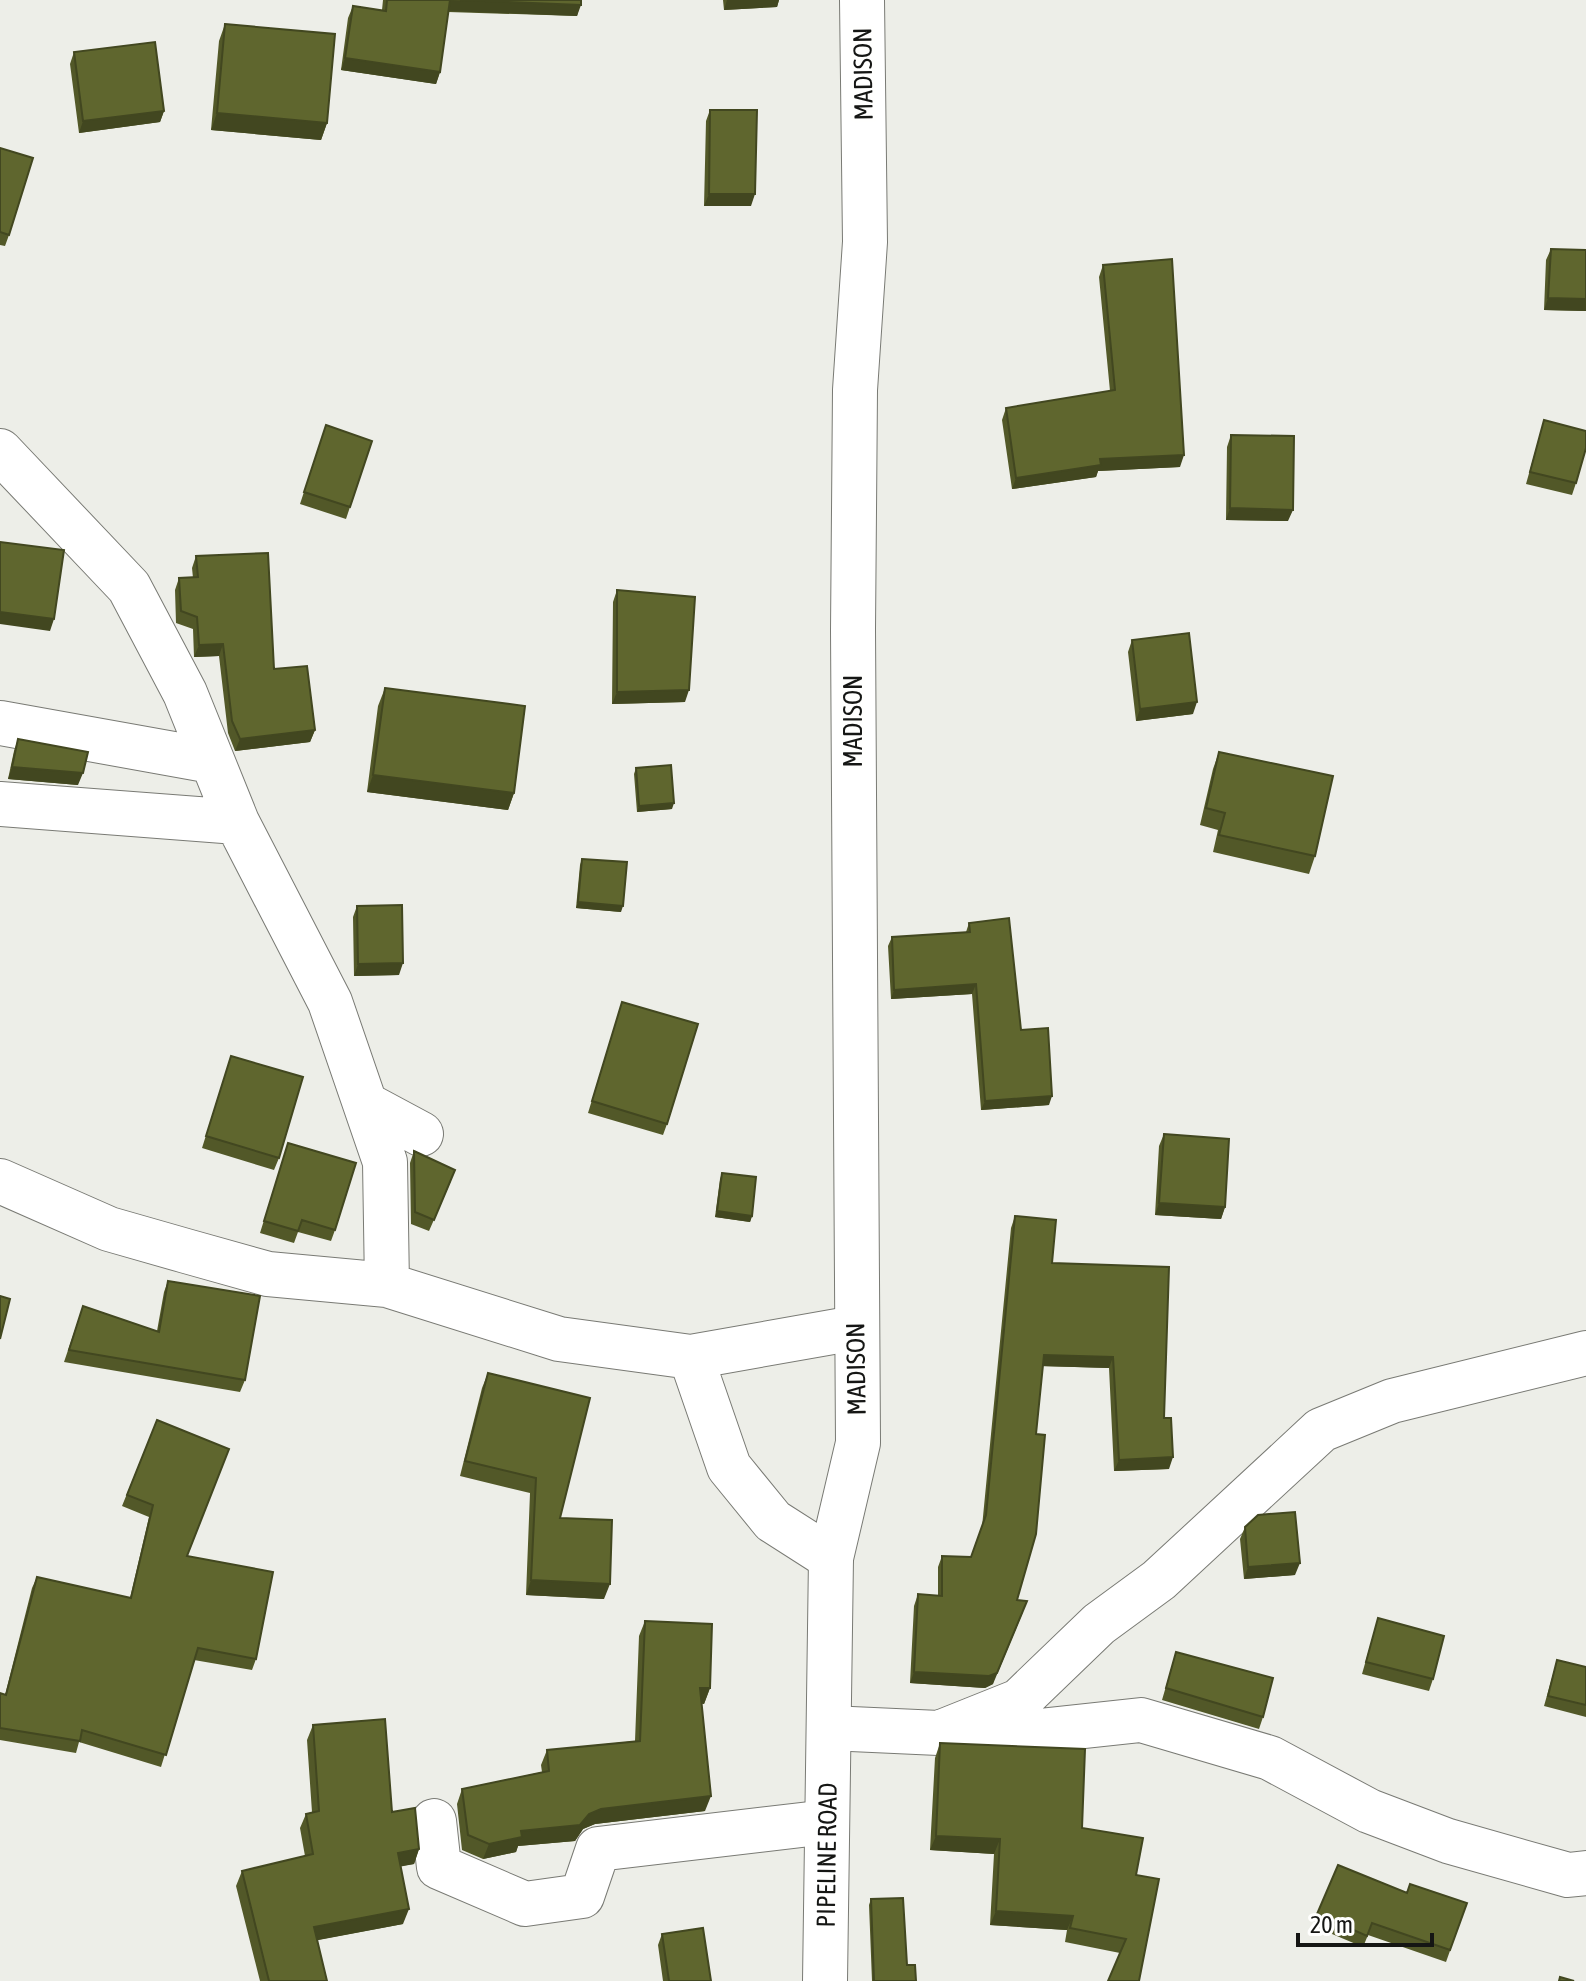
<svg xmlns="http://www.w3.org/2000/svg" width="1586" height="1981" font-family="'Asap Condensed',sans-serif">
	<style>
		.lines { fill: none; stroke-linecap: round; stroke-linejoin: round }
		.minor-casing { stroke: #797a74; stroke-width: 46 }
		.tertiary-casing { stroke: #797a74; stroke-width: 46 }
		.minor { stroke: #fff; stroke-width: 44 }
		.tertiary { stroke: #fff; stroke-width: 44 }
		.wall { fill: #525828 }
		.shaded-wall { fill: #424720 }
		.building { fill: #5f662e; stroke: #424720; stroke-width: 2 }
		.labels { text-anchor: middle; dominant-baseline: central; stroke-width: 8; stroke-linejoin: round; paint-order: stroke }
		.street-label { font-size: 26px; fill: #151614; stroke: #fffffe }
	</style>
	<rect width="100%" height="100%" fill="#edeee8"/>
	<g class="lines">
		<g class="minor-casing">
			<path id="minor" d="M0,451L129,587L185,693L237,822L330,1002L385,1162L387,1285
				M0,723L212,761
				M0,804L237,822
				M367,1105L421,1134
				M0,1181L109,1229L186,1251L268,1274L387,1285L559,1339L691,1357L855,1328
				M691,1357L729,1467L773,1521L831,1558
				M829,1728L939,1733L1019,1701L1099,1624L1159,1580L1321,1430L1392,1401L1586,1353
				M966,1733L1039,1731L1141,1720L1270,1758L1369,1811L1448,1841L1568,1875L1586,1873
				M434,1821L439,1867L525,1904L582,1896L598,1849L827,1822"/>
		</g>
		<g class="tertiary-casing">
			<g id="tertiary">
				<path id="s1" d="M825,1981L831,1558L858,1443L853,630L855,390L865,242L862,0"/>
			</g>
		</g>
		<use href="#minor" class="minor"/>
		<use href="#tertiary" class="tertiary"/>
	</g>
	<path class="wall" d="M383,0H581L577,16L448,12L440,72L436,84L341,70L348,18L353,6L382,10Z
		M723,0H779L777,7L724,10Z
		M225,24L327,123L321,140L211,130L219,41Z
		M74,52L164,111L160,122L79,133L70,64Z
		M710,110L751,206H704L706,121Z
		M0,148L9,235L5,246L0,245Z
		M1551,249L1586,250V311L1544,310L1546,260Z
		M1103,265L1180,467L1098,471L1096,477L1012,489L1002,420L1006,408L1110,391L1099,277Z
		M1544,420L1576,483L1572,495L1526,484Z
		M326,425L372,441L346,519L300,504Z
		M1231,435L1288,521L1226,520L1227,447Z
		M196,556L315,730L310,742L235,751L228,733L219,656L194,657L193,629L176,623L175,590L179,578H193L192,568Z
		M617,590L685,702L612,704L613,602Z
		M1132,640L1193,714L1136,721L1128,652Z
		M385,688L514,793L508,810L367,792L378,706Z
		M18,739L78,785L8,779L14,751Z
		M1219,752L1315,856L1309,874L1213,852L1218,830L1200,825L1213,769Z
		M636,768L672,809L637,812L634,774Z
		M582,859L621,912L576,908L580,865Z
		M357,906L399,975L354,976L353,917Z
		M969,923L1021,1030L1049,1105L981,1110L972,994L891,999L888,946L892,937L966,932Z
		M622,1002L667,1124L663,1135L588,1113Z
		M231,1056L279,1158L274,1170L202,1148Z
		M1164,1134L1225,1207L1221,1219L1155,1215L1159,1146Z
		M288,1143L335,1230L331,1241L298,1232L294,1243L260,1233Z
		M414,1151L451,1181L429,1231L411,1224L410,1163Z
		M722,1173L752,1216L750,1222L715,1217L720,1179Z
		M1015,1216L1052,1263L1164,1418L1169,1469L1114,1471L1109,1368L1042,1366L993,1684L985,1688L910,1683L914,1606L918,1594L938,1596V1567L942,1556L971,1557L982,1527L1011,1228Z
		M168,1281L245,1380L240,1392L64,1362L83,1306L157,1331L164,1292Z
		M488,1373L560,1518L604,1599L526,1595L530,1493L460,1476L482,1388Z
		M157,1420L187,1556L256,1659L252,1670L194,1660L161,1767L79,1742L76,1753L0,1740V1693L5,1695L32,1588L37,1577L130,1598L149,1517L122,1506Z
		M1245,1527L1295,1575L1244,1579L1240,1539Z
		M1378,1618L1433,1679L1429,1691L1362,1674Z
		M645,1621L710,1688L704,1704L702,1703L705,1811L595,1824L583,1829L575,1841L518,1846L516,1852L483,1859L462,1850L457,1804L462,1789L542,1772L541,1765L547,1750L635,1741L639,1636Z
		M1176,1652L1263,1717L1259,1729L1162,1700Z
		M1557,1660L1586,1667V1717L1544,1706Z
		M313,1725L392,1812L419,1849L414,1864L401,1866L403,1924L317,1940L327,1981H260L236,1886L242,1871L305,1856L300,1828L306,1814L312,1812L307,1740Z
		M940,1743L1082,1828L1136,1875L1159,1879L1120,1953L1065,1942L1067,1930L990,1925L994,1854L930,1850L935,1758Z
		M1407,1893L1467,1903L1446,1962L1368,1935L1363,1947L1313,1926L1317,1914Z
		M871,1899L907,1965L916,1981H872L869,1905Z
		M662,1934L711,1981H663L658,1945Z"/>
	<path class="shaded-wall" d="M450,0L581,5L577,16L446,11Z
		M727,0H779L777,7L724,10Z
		M345,58L440,72L436,84L341,70Z
		M164,111L160,122L79,133L83,121Z
		M217,113L327,123L321,140L211,130Z
		M709,194H755L751,206H704Z
		M1548,298L1586,299V311L1544,310Z
		M1184,455L1180,467L1098,471L1096,477L1012,489L1016,478L1100,459Z
		M1230,508L1293,510L1288,521L1226,520Z
		M0,612L54,619L50,631L0,624Z
		M223,644L219,656L194,657L199,645Z
		M689,690L685,702L612,704L617,692Z
		M1197,702L1193,714L1136,721L1140,709Z
		M315,730L310,742L235,751L240,739Z
		M12,767L83,773L78,785L8,779Z
		M373,775L514,793L508,810L367,792Z
		M674,803L672,809L637,812L639,806Z
		M578,902L623,906L621,912L576,908Z
		M403,963L399,975L354,976L358,964Z
		M976,984L972,994L891,999L894,990Z
		M1052,1096L1049,1105L981,1110L985,1101Z
		M1159,1203L1225,1207L1221,1219L1155,1215Z
		M717,1211L752,1216L750,1222L715,1217Z
		M1044,1355L1113,1357L1109,1368L1039,1366Z
		M1173,1457L1169,1469L1114,1471L1119,1460Z
		M1300,1563L1295,1575L1244,1579L1248,1567Z
		M531,1580L610,1584L604,1599L526,1595Z
		M1023,1612L993,1684L985,1688L910,1683L914,1672Z
		M700,1688H710L704,1704L695,1703Z
		M711,1796L705,1811L595,1824L583,1829L575,1841L518,1846L516,1852L483,1859L489,1844L521,1831L589,1814L601,1809Z
		M936,1836L1000,1839L994,1854L930,1850Z
		M419,1849L414,1864L393,1868L398,1853Z
		M409,1909L403,1924L308,1942L314,1927Z
		M996,1911L1073,1916L1067,1930L990,1925Z"/>
	<path class="building" d="M387,0H450L440,72L345,58L353,6L386,11Z
		M460,0H581V5Z
		M225,24L335,34L327,123L217,113Z
		M155,42L164,111L83,121L74,52Z
		M710,110H757L755,194H709Z
		M0,148L33,158L9,235L0,232Z
		M1551,249L1586,250V299L1548,298Z
		M1172,259L1184,455L1100,459L1101,465L1016,478L1006,408L1115,390L1103,265Z
		M1544,420L1586,431V448L1576,483L1530,472Z
		M326,425L372,441L350,507L304,492Z
		M1231,435L1294,436L1293,510L1230,508Z
		M0,542L64,550L54,619L0,612Z
		M268,553L274,669L307,666L315,730L240,739L232,721L223,644L199,645L197,617L181,611L179,578L198,577L196,556Z
		M617,590L695,597L689,690L617,692Z
		M1189,633L1197,702L1140,709L1132,640Z
		M385,688L525,706L514,793L373,775Z
		M18,739L88,752L83,773L12,767Z
		M1219,752L1333,776L1315,856L1219,835L1225,813L1206,808Z
		M671,765L674,803L639,806L636,768Z
		M582,859L627,862L623,906L578,902Z
		M402,905L403,963L358,964L357,906Z
		M1009,918L1021,1030L1048,1028L1052,1096L985,1101L976,984L894,990L892,937L970,932L969,923Z
		M622,1002L698,1024L667,1124L592,1101Z
		M231,1056L303,1077L279,1158L206,1136Z
		M1164,1134L1229,1139L1225,1207L1159,1203Z
		M288,1143L356,1163L335,1230L302,1220L298,1231L264,1221Z
		M414,1151L455,1170L434,1220L415,1212Z
		M722,1173L756,1177L752,1216L717,1211Z
		M1015,1216L1056,1220L1052,1263L1169,1267L1164,1418H1171L1173,1457L1119,1460L1113,1357L1044,1355L1036,1434L1045,1435L1036,1534L1017,1600L1027,1601L997,1673L989,1676L914,1672L918,1594L942,1596V1556L971,1557L986,1515Z
		M168,1281L260,1296L245,1380L69,1350L83,1306L159,1332Z
		M0,1296L10,1299L0,1339Z
		M488,1373L590,1398L560,1518L612,1520L610,1584L531,1580L536,1478L465,1461Z
		M157,1420L229,1449L187,1556L273,1572L256,1659L198,1648L166,1755L82,1730L80,1741L0,1728V1693L6,1695L37,1577L131,1598L153,1505L127,1495Z
		M1295,1512L1300,1563L1248,1567L1245,1527L1258,1515Z
		M1378,1618L1444,1636L1433,1679L1366,1662Z
		M645,1621L712,1624L710,1688H700L711,1796L601,1809L589,1814L580,1825L521,1831L522,1837L489,1844L468,1835L462,1789L549,1771L547,1750L640,1741Z
		M1176,1652L1273,1678L1263,1717L1166,1688Z
		M1557,1660L1586,1667V1705L1548,1696Z
		M385,1719L392,1812L415,1808L419,1849L398,1853L409,1909L314,1927L327,1981H269L242,1871L313,1854L306,1814L319,1811L313,1725Z
		M940,1743L1085,1749L1082,1828L1143,1838L1136,1875L1159,1879L1139,1981H1108L1126,1939L1070,1928L1073,1916L996,1911L1000,1839L936,1836Z
		M1338,1865L1407,1893L1410,1884L1467,1903L1450,1950L1372,1923L1367,1936L1317,1914Z
		M903,1898L907,1965H915L916,1981H874L871,1899Z
		M703,1928L711,1981H669L662,1934Z
		M1560,1977L1574,1981H1559Z"/>
	<g class="labels">
		<g class="street-label">
			<text transform="translate(863 74) rotate(-91)">MADISON</text>
			<text transform="translate(853 721) rotate(-90)">MADISON</text>
			<text transform="translate(856 1369) rotate(-91)">MADISON</text>
			<text stroke="none"><textPath href="#s1" startOffset="126">PIPELINE ROAD</textPath></text>
		</g>
	</g>
	<path d="M1298 1933v12h134v-12" fill="none" stroke="#151614" stroke-width="4"/>
	<text x="1310" y="1933" font-size="24" fill="#151614" stroke="#fffffe" stroke-width="6" paint-order="stroke">20 m</text>
</svg>
